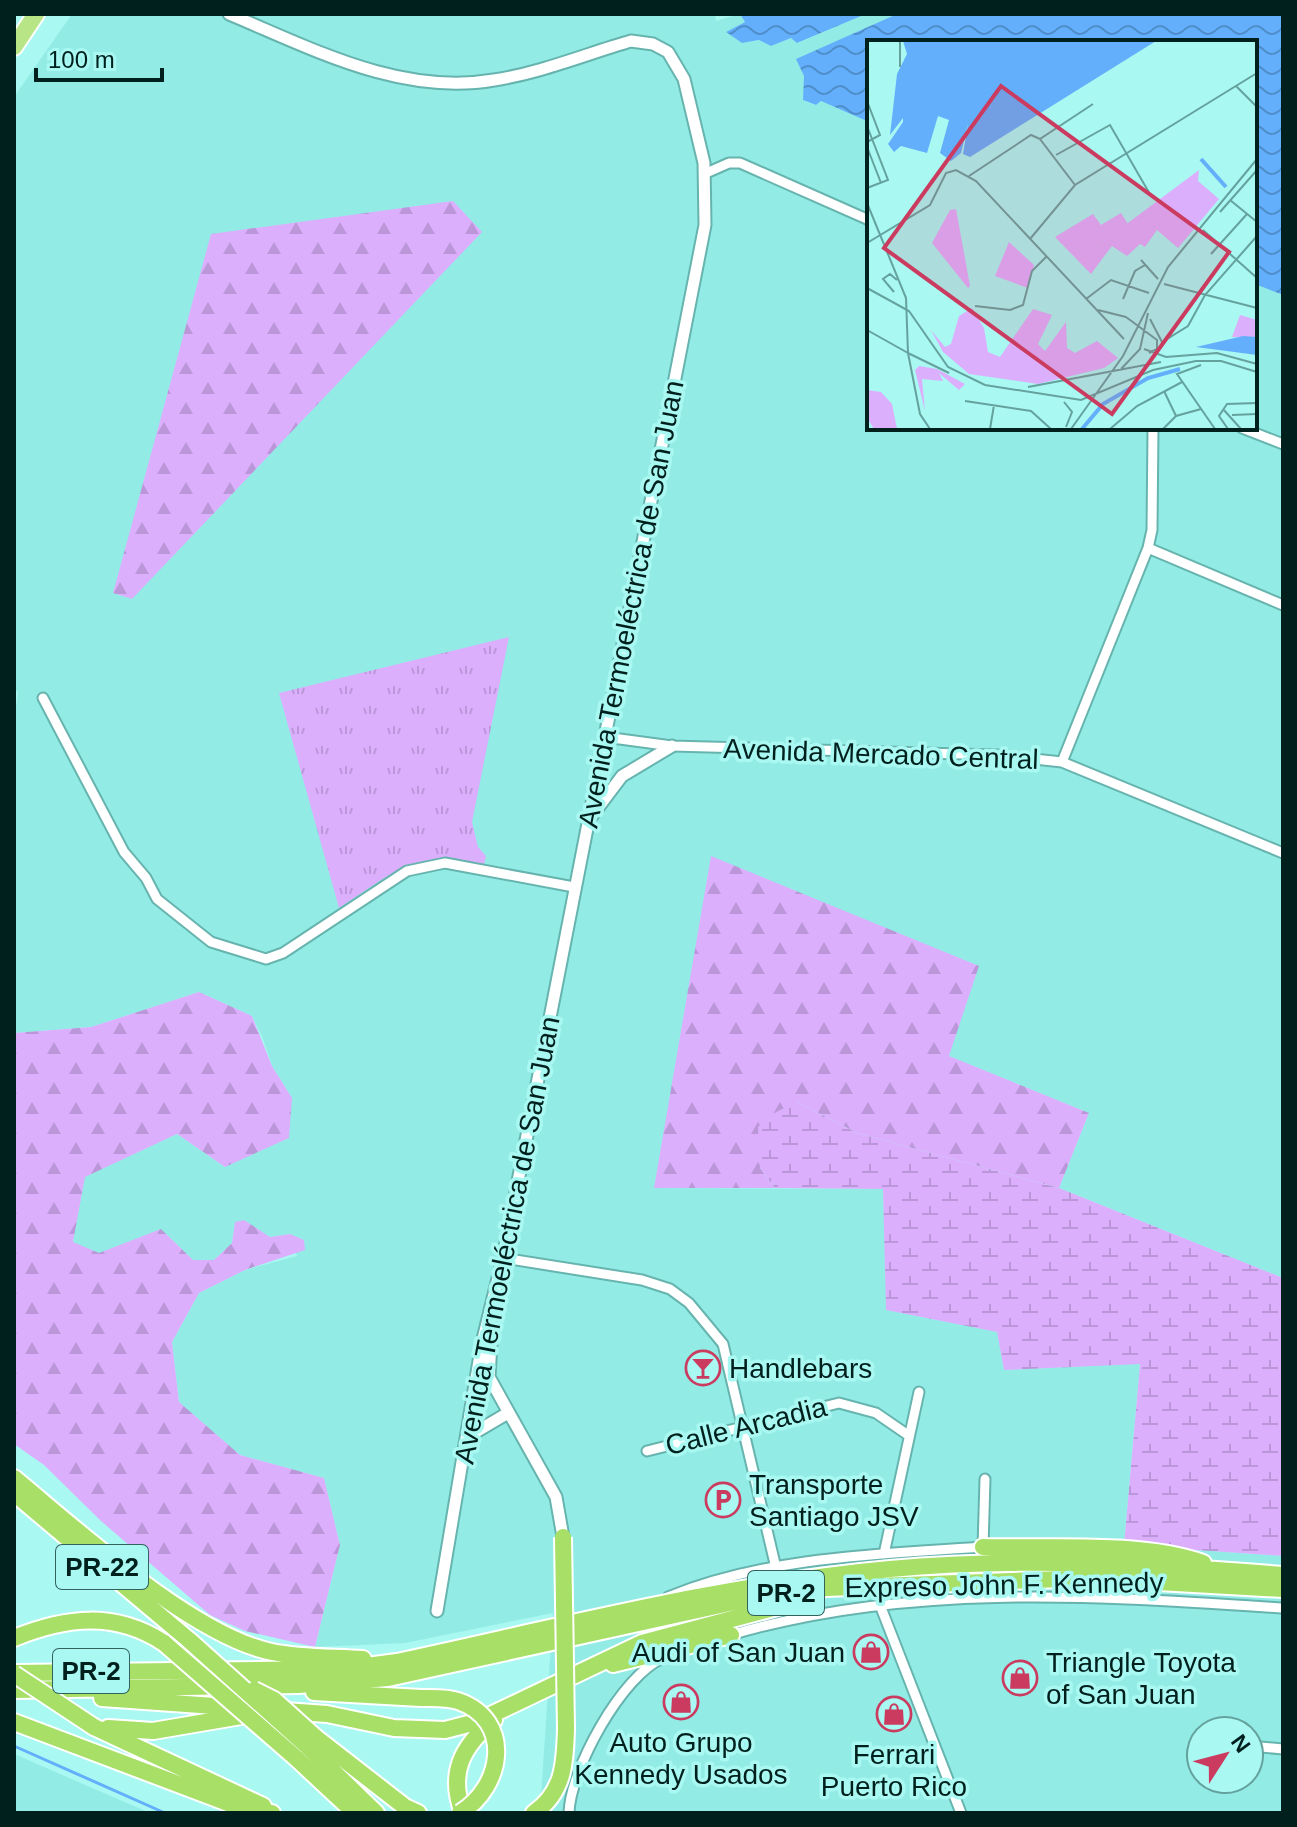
<svg xmlns="http://www.w3.org/2000/svg" width="1297" height="1827" font-family="Helvetica,sans-serif">
	<style>
		.built { fill: #92ece5; fill-rule: evenodd }
		.grass { fill: url(#grass-tufts) }
		.forest { fill: url(#forest-firs) }
		.wetland { fill: url(#wetland-marsh) }
		.water { fill: url(#water-waves) }
		.lines { fill: none; stroke-linecap: round; stroke-linejoin: round }
		.stream { stroke: #63affb; stroke-width: 3 }
		.minor-casing { stroke: #67b4af; stroke-width: 13 }
		.tertiary-casing { stroke: #67b4af; stroke-width: 15 }
		.trunk-casing { stroke: #fff; stroke-width: 20 }
		.motorway-casing { stroke: #fff; stroke-width: 20 }
		.minor { stroke: #fff; stroke-width: 9 }
		.tertiary { stroke: #fff; stroke-width: 11 }
		.trunk { stroke: #b8e686; stroke-width: 16 }
		.motorway { stroke: #a7df67; stroke-width: 16 }
		.motorway-bridge-casing { stroke: #fff; stroke-width: 20; stroke-linecap: butt }
		.motorway-bridge { stroke: #a7df67; stroke-width: 16 }
		.labels { text-anchor: middle; dominant-baseline: central; stroke-width: 7; stroke-linejoin: round; paint-order: stroke }
		.shield { fill: #a9f8f2; stroke: #33615e; stroke-width: 2 }
		.shield-label { font-size: 26px; font-weight: bold; fill: #00201e }
		.street-label { font-size: 28px; fill: #00201e; stroke: #a9f8f2 }
		.poi-label { font-size: 28px; fill: #00201e; stroke: #a9f8f2; text-anchor: start }
		.inset-river { fill: none; stroke: #63affb; stroke-width: 4 }
		.inset-road { fill: none; stroke: #65a29d; stroke-width: 2 }
		.view { fill: #ca3b5f; fill-opacity: 0.15; stroke: #ca3b5f; stroke-width: 4 }
		.inset-edge { fill: none; stroke: #00201e; stroke-width: 4 }
	</style>
	<defs>
		<pattern id="grass-tufts" width="24" height="20" patternUnits="userSpaceOnUse" patternTransform="scale(2)"><rect width="24" height="20" fill="#dcaffd"/><path d="M3 7l-1-3M5 7V3M7 7l1-3M15 17l-1-3M17 17v-4M19 17l1-3" fill="none" stroke="#bb96d8"/></pattern>
		<pattern id="forest-firs" width="22" height="20" patternUnits="userSpaceOnUse" patternTransform="scale(2)"><rect width="22" height="20" fill="#dcaffd"/><path d="M5 1l3.5 6h-7zM16 11l3.5 6h-7z" fill="#bb96d8"/></pattern>
		<pattern id="wetland-marsh" width="20" height="14" patternUnits="userSpaceOnUse" patternTransform="scale(2)"><rect width="20" height="14" fill="#dcaffd"/><path d="M1 5h8M5 5V1M11 12h8M15 12V8" fill="none" stroke="#bb96d8"/></pattern>
		<pattern id="water-waves" width="16" height="10" patternUnits="userSpaceOnUse" patternTransform="scale(2)"><rect width="16" height="10" fill="#63affb"/><path d="M0 5q4-4 8 0t8 0" fill="none" stroke="#4f8ecb"/></pattern>
	</defs>
	<rect width="100%" height="100%" fill="#a9f8f2"/>
	<path class="built" d="M72,14H715L716,21L740,14L745,22L727,32L742,43L760,40L771,46L791,38L798,43L866,14H897L797,59L804,76L806,102L816,105L821,101L869,122V428H1255V284L1283,295V1278L1059,1188L1089,1113L948,1056L978,966L654,1188L883,1189L887,1310L998,1332L1004,1370L1140,1363L1124,1545L1283,1556V1813H540L553,1613L405,1643L315,1647L340,1545L324,1478L240,1455L179,1402L172,1342L199,1293L245,1270L297,1256L290,1234L270,1237L235,1222L232,1243L214,1260H193L161,1229L98,1254L73,1242L84,1177L177,1134L225,1167L292,1098L272,1066L263,1039L252,1016L199,992L91,1027L14,1033V721L18,693L14,687V97ZM1201,1731H1249V1779H1201Z
		M14,1754L150,1813H14Z"/>
	<path class="grass" d="M509,637L472,822L478,847L486,856L484,865C411,850 397,871 339,908L279,693Z"/>
	<path class="forest" d="M453,201L482,232L132,599L113,593L211,234Z
		M711,856L979,966L949,1056L1089,1113L1059,1188L857,1133L797,1102L760,1168L775,1188H654Z
		M199,992L252,1016L272,1066L292,1098L289,1138L225,1167L177,1134L85,1177L73,1242L99,1253L161,1229L193,1260H214L232,1243L235,1222L244,1220L270,1237L290,1234L304,1240L305,1250L245,1270L199,1293L172,1342L179,1402L240,1455L324,1478L340,1545L315,1647L245,1631L210,1615L101,1521L44,1465L14,1444V1033L91,1027Z"/>
	<path class="wetland" d="M797,1102L857,1133L1059,1188L1283,1278V1556L1124,1545L1140,1364L1004,1370L997,1332L886,1310L883,1189L775,1188L760,1168L758,1127L770,1115Z"/>
	<path class="water" d="M740,14H866L797,43L791,38L771,46L759,40L742,43L726,32L745,22Z
		M897,14H1283V295L1255,284V42H869V122L821,101L816,105L803,100L804,76L796,59Z"/>
	<g class="lines">
		<path class="stream" d="M14,1746L165,1813"/>
		<g class="minor-casing">
			<path id="minor" d="M704,174L729,163H740L869,220
				M1242,428L1283,444
				M1148,548L1283,605
				M43,698L124,852L146,878L157,899L211,942L266,959L283,953L407,871L445,863L574,887
				M605,737L672,746L997,755L1062,762L1283,853
				M1062,762L1148,548L1152,530L1153,428
				M503,1258L642,1280L670,1289L689,1303L723,1344L776,1568
				M647,1451L839,1403L876,1413L908,1435
				M884,1554L919,1392
				M668,1597C765,1557 879,1554 983,1547L985,1479
				M880,1605L961,1813
				M727,1636C907,1582 1098,1596 1283,1608
				M1249,1746L1283,1749
				M569,1813C570,1770 622,1675 663,1658"/>
		</g>
		<g class="tertiary-casing">
			<path id="tertiary" d="M229,14C313,49 401,96 494,80C540,73 586,54 631,41L653,44L668,52L684,79L704,163L705,225L503,1258L482,1343L437,1611
				M591,817L622,776L672,746
				M492,1326L489,1377L556,1497L563,1537
				M469,1436L508,1413"/>
		</g>
		<g class="trunk-casing">
			<path id="trunk" d="M14,47L36,14"/>
		</g>
		<g class="motorway-casing">
			<path id="motorway" d="M14,1478C77,1530 193,1636 272,1652C301,1658 334,1657 363,1659
				M14,1493L190,1641
				M983,1547C1050,1549 1140,1541 1203,1563
				M14,1638C66,1617 115,1611 164,1643
				M613,1664L731,1635
				M14,1673L344,1669L397,1662C560,1627 724,1584 890,1569C1021,1557 1152,1564 1283,1575
				M14,1690L298,1685L388,1678L734,1602L826,1588L1088,1578L1283,1589
				M314,1692L421,1698
				M102,1698L327,1714L394,1728L445,1730L476,1722L642,1643L796,1602
				M14,1722L236,1806L272,1813
				M94,1727L263,1806
				M108,1728L153,1731L247,1715
				M315,1737L405,1807L418,1813
				M306,1745L376,1813
				M296,1758L355,1813
				M463,1813C448,1773 462,1746 494,1720
				M534,1813C564,1792 565,1763 566,1729"/>
		</g>
		<use href="#minor" class="minor"/>
		<use href="#tertiary" class="tertiary"/>
		<use href="#trunk" class="trunk"/>
		<use href="#motorway" class="motorway"/>
		<g class="motorway-bridge-casing">
			<path id="motorway-bridge" d="M563,1537L566,1729
				M190,1641L306,1745
				M164,1643L296,1758
				M14,1674L94,1727
				M254,1690L274,1700L315,1737
				M421,1698C433,1698 446,1697 458,1701C514,1720 503,1787 460,1813"/>
		</g>
		<use href="#motorway-bridge" class="motorway-bridge"/>
	</g>
	<defs>
		<g id="bar-ring" transform="scale(1.8)"><circle r="9.5" fill="#a9f8f2" stroke="#ca3b5f" stroke-width="1.5"/><path d="M-6-5H6L.8 .8V4.5H3.5V6h-7V4.5H-.8V.8Z" fill="#ca3b5f"/></g>
		<g id="parking-ring" transform="scale(1.8)"><circle r="9.5" fill="#a9f8f2" stroke="#ca3b5f" stroke-width="1.5"/><path d="M-3.5-5.5H1a3.5 3.5 0 0 1 0 7H-1V5.5H-3.5ZM-1-3.4V-.6H.8a1.4 1.4 0 0 0 0-2.8Z" fill="#ca3b5f"/></g>
		<g id="shop-ring" transform="scale(1.8)"><circle r="9.5" fill="#a9f8f2" stroke="#ca3b5f" stroke-width="1.5"/><path d="M-5-2.5h2.3a2.7 3.5 0 0 1 5.4 0H5L5.5 6h-11ZM-1.5-2.5h3a1.5 2.3 0 0 0-3 0Z" fill="#ca3b5f"/></g>
	</defs>
	<g fill-rule="evenodd">
		<use href="#bar-ring" x="703" y="1368"/>
		<use href="#parking-ring" x="723" y="1500"/>
		<use href="#shop-ring" x="871" y="1652"/>
		<use href="#shop-ring" x="1020" y="1678"/>
		<use href="#shop-ring" x="681" y="1702"/>
		<use href="#shop-ring" x="894" y="1714"/>
	</g>
	<g class="labels">
		<g class="shield">
			<rect x="56" y="1545" width="92" height="44" rx="6"/>
			<rect x="748" y="1571" width="76" height="44" rx="6"/>
			<rect x="53" y="1649" width="76" height="44" rx="6"/>
		</g>
		<g class="shield-label">
			<text x="102" y="1567">PR-22</text>
			<text x="786" y="1593">PR-2</text>
			<text x="91" y="1671">PR-2</text>
		</g>
		<g class="street-label">
			<text transform="translate(631 604) rotate(-79)">Avenida Termoeléctrica de San Juan</text>
			<text transform="translate(881 754) rotate(2)">Avenida Mercado Central</text>
			<text transform="translate(507 1240) rotate(-79)">Avenida Termoeléctrica de San Juan</text>
			<text transform="translate(746 1426) rotate(-14)">Calle Arcadia</text>
			<text transform="translate(1004 1585) rotate(-1)">Expreso John F. Kennedy</text>
		</g>
		<g class="poi-label">
			<text x="729" y="1368">Handlebars</text>
			<text x="749" y="1484">Transporte<tspan x="749" dy="32">Santiago JSV</tspan></text>
			<text x="845" y="1652" text-anchor="end">Audi of San Juan</text>
			<text x="1046" y="1662">Triangle Toyota<tspan x="1046" dy="32">of San Juan</tspan></text>
			<text x="681" y="1742" text-anchor="middle">Auto Grupo<tspan x="681" dy="32">Kennedy Usados</tspan></text>
			<text x="894" y="1754" text-anchor="middle">Ferrari<tspan x="894" dy="32">Puerto Rico</tspan></text>
		</g>
	</g>
	<g transform="translate(867 40)">
		<rect width="390" height="390" fill="#a9f8f2"/>
		<path d="M142,202L167,225L161,248L128,236Z" fill="#dcaffd"/>
		<path d="M89,169L103,246L101,248L65,203L83,170ZM254,173L261,184L226,209L235,219L224,234L188,197L226,174L234,185ZM105,268L117,288L121,312L133,317L166,269L185,275L171,304L178,311L199,282L200,308L208,313L230,301L251,318L237,328L171,344L102,334L76,312L64,290L78,307L84,304L92,276ZM0,350L14,352L25,364L30,389H7L0,378Z" fill="#dcaffd"/>
		<path d="M332,130L331,141L352,159L311,208L290,190L278,207L273,204L260,216L245,206L235,219L226,216V209ZM373,275L390,280V297H365Z" fill="#dcaffd"/>
		<path d="M52,326L70,329L98,344L92,350L72,333L76,341L55,339L58,371L48,330Z" fill="#dcaffd"/>
		<path d="M36,1H289L103,117L96,114L101,84L94,113L84,121L73,113L82,80L71,76L60,113L34,106L27,112L21,104L36,82V78L23,95L30,34L40,14ZM376,296L390,297V315L329,307Z" fill="#63affb"/>
		<path class="inset-river" d="M334,119L359,147M215,389L236,364L281,338L313,329"/>
		<path class="inset-road" d="M33,1V27M369,46L390,67M0,61L13,95L0,102M0,86L21,140L0,148M0,107L14,143M189,115L243,85L284,156M102,136L164,95L173,99M208,145L173,99L226,64M363,160L390,182M0,163L39,258L41,313L82,333M353,172L390,130M336,190L390,238M163,199L208,145L390,33M0,203L63,165L79,133L89,130L109,141L257,299M344,214L380,174M274,220L291,239M297,244L390,268M0,248L42,271L81,327L118,345L214,360L286,330L329,321H354L390,332M27,252L16,239L23,234L30,240M219,259L244,240L282,253M256,259L268,231L278,225M108,266L143,270L156,265L165,231L179,217M231,270L259,277M259,277L290,300V309L282,313M283,279L295,302L321,286L338,255L390,196M0,290L41,313M277,309L299,317L350,313L390,324M41,313L53,374L63,389M334,325L310,334L348,389M254,329L273,309L281,273M161,347L294,322M297,351L309,376M98,361L164,371L184,389M197,362L205,372L199,387M356,369L374,389M365,375L390,374M123,389L127,365M204,389L256,316L301,227L390,119M243,389L270,366L315,342M296,389L309,376L334,369M361,389L352,376L360,364L390,363"/>
		<path class="view" d="M134,46L362,212L245,374L17,208Z"/>
		<rect width="390" height="390" class="inset-edge"/>
	</g>
	<rect width="1297" height="1827" fill="none" stroke="#00201e" stroke-width="32"/>
	<g transform="translate(1225 1755) rotate(54)"><circle r="38" fill="#a9f8f2" stroke="#65a29d" stroke-width="2"/>
	<path d="M0-6L14 30L0 20L-14 30Z" fill="#ca3b5f"/>
	<text y="-12" font-size="22" font-weight="bold" text-anchor="middle" fill="#00201e">N</text>
	</g>
	<path d="M36 68v12h126v-12" fill="none" stroke="#00201e" stroke-width="4"/>
	<text x="48" y="68" font-size="24" fill="#00201e" stroke="#a9f8f2" stroke-width="6" paint-order="stroke">100 m</text>
</svg>
